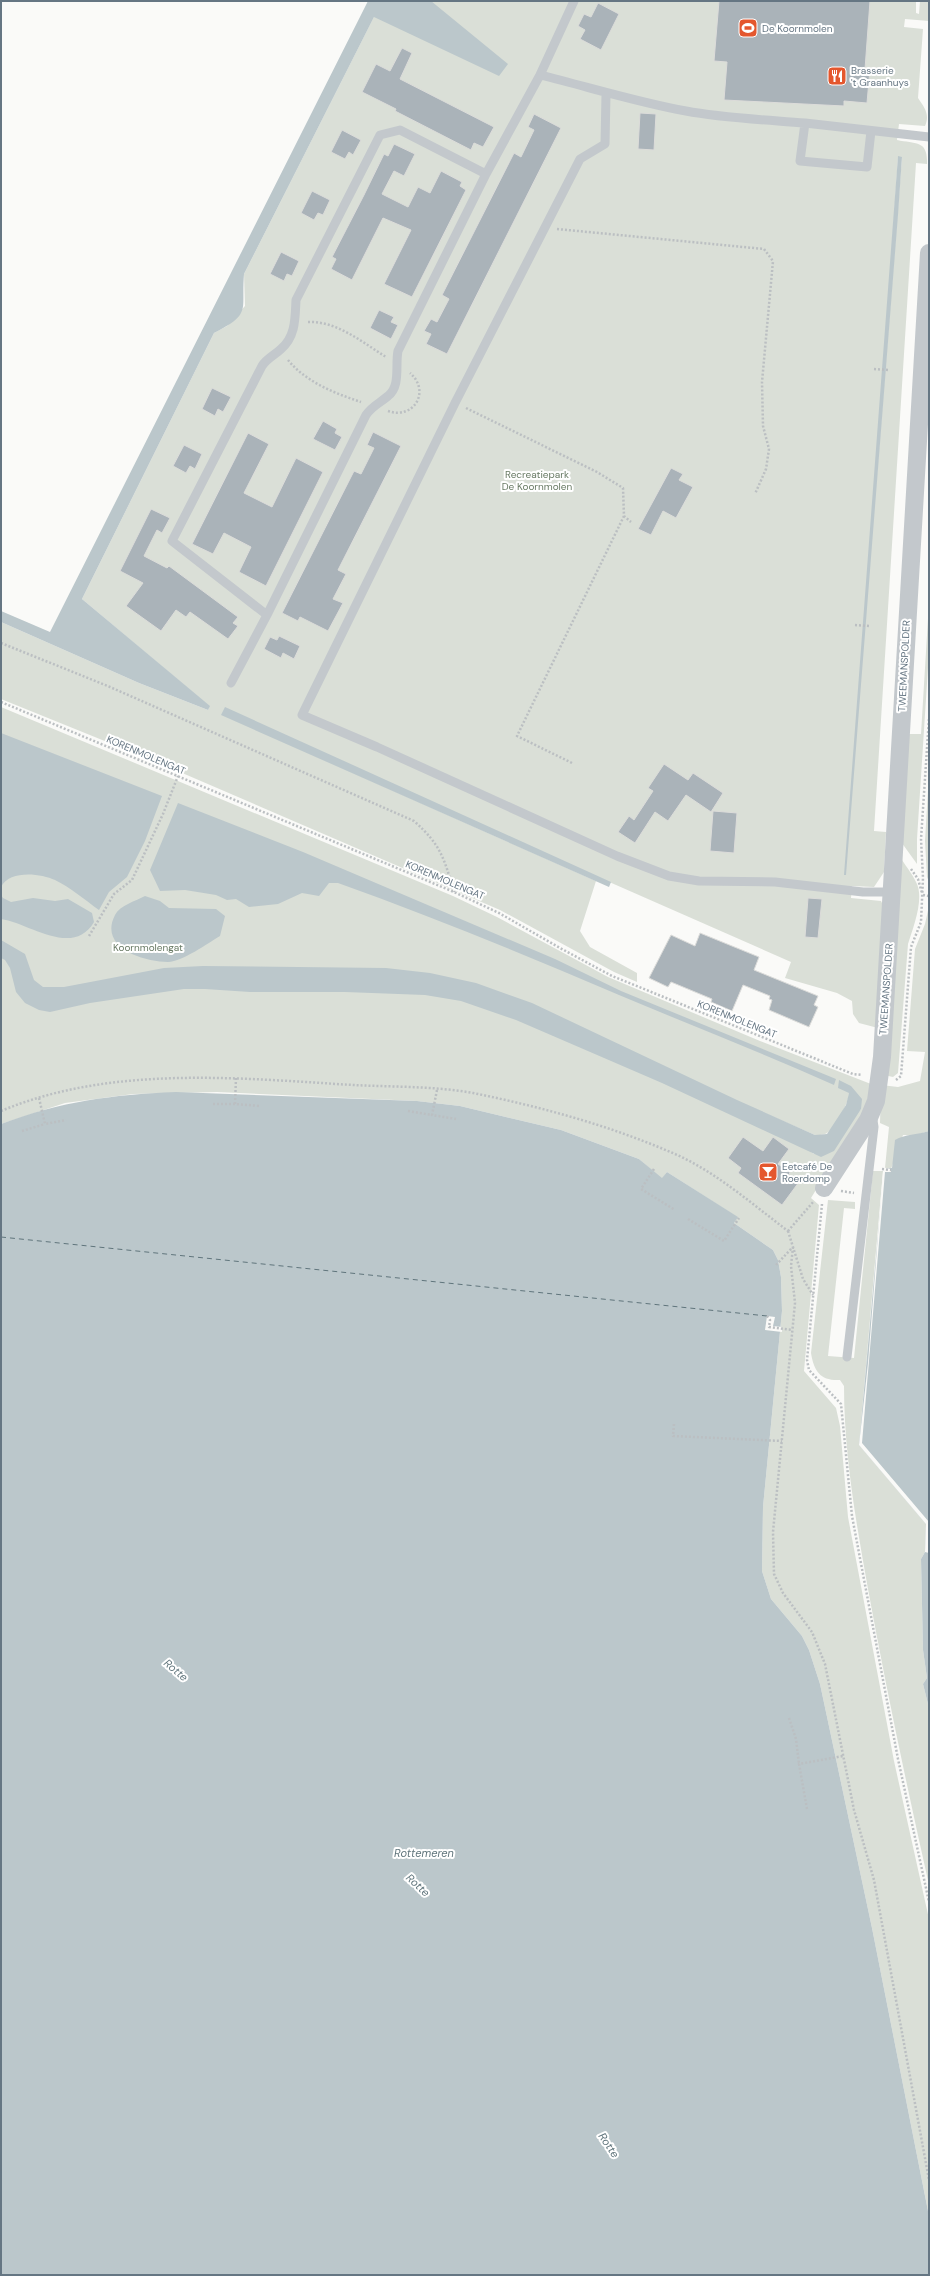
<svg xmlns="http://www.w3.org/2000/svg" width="930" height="2276" font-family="'DM Sans',sans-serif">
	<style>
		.green { fill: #dadfd7; fill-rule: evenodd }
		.water { fill: #bbc7cb }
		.pier { fill: #fafaf8 }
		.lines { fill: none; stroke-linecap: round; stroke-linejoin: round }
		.ferry { stroke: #60757c; stroke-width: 1; stroke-dasharray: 5 4; stroke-linecap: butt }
		.building { fill: #aab3b9; stroke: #dcdcda }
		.path { stroke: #bbbfc2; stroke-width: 2.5; stroke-dasharray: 2 2; stroke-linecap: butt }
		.service { stroke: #c3c8cc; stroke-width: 9 }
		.minor { stroke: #c3c8cc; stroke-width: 18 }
		.labels { text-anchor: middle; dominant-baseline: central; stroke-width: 4; stroke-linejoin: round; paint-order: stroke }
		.poi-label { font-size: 10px; fill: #657683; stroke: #fff; text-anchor: start }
		.park-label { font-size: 10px; fill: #687a64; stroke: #fff }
		.street-label { font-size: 10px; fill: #657683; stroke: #fff }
		.water-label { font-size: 11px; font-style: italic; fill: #60757c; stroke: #fff }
	</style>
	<rect width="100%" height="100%" fill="#fafaf8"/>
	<path class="green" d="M382,1H916V13L919,14L920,1H929V21L905,19L904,27L923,29L918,98C925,108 930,115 925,126L899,124L897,140C916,144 928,140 927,164L916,163L874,831L886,832L884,872L874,887L852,886L851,898L881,901L886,911L878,1028L859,1023L853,1014L852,1001L837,993L785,978L791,962L275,735L221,714L596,881L580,931L590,947L637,973V982L614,972L500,910L159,763L1,699V622L139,683L208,710L209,706L82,599L214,333L227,326L245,306L244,274ZM898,157H902L876,487Z
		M929,602V652L917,839V864L899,839L906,734H921Z
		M1,707L453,896L497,917L608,977L760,1041L871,1084L866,1108L811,1198L819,1205L804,1371L836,1408L840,1426L848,1517L894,1761L929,1919V2216L872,1928L820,1684L809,1650L802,1636L771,1599L762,1571L763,1507L782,1311L781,1277L778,1260L773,1250L734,1223L737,1217L667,1172L662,1179L639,1159L561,1130L460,1106L417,1101L217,1092L133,1094L65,1103L1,1124ZM849,1093L861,1109L814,1154L737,1101L815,1135C818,1135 822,1135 825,1134C834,1131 849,1103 849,1093Z
		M929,773V882L927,877L925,841Z
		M899,855C904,864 912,873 916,882C925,898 913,928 908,944L898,1073L893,1077L884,1075Z
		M929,906V1131L916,1135H903L891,1169L885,1168L889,1127L880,1123L881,1085L898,1087L920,1081L925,1052L907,1051L915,949L925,924Z
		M873,1171H883L859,1445L926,1524L925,1552L921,1559L923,1650L927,1678L923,1684L929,1708V1885C907,1787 886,1688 868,1589C856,1522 844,1454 844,1386L840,1380C821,1381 814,1372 811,1353L828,1200L855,1202V1209L844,1208L828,1356L854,1358Z"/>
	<path class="water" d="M368,1H431L508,64L499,76L374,17L244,274C241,312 252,313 214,333L82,599L210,706L208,710L139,683L1,622V611L50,632Z
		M898,156L902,157L898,215L846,875H844Z
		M225,707L611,882L609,887L221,715Z
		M1,733L162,796L145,841L127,877L109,892L99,910C85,900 70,887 55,880C40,873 9,870 1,887Z
		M178,803L303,852L555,959L621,991L836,1079L834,1085C763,1053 690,1025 619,995C526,955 433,917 338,883H329L319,896L302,893L278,904L249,907L236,899L227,900L216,895L185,890L160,891L150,870Z
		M1,895L3,898L11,902L33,898L55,901L68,899L92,913L94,922C73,958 29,923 1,919Z
		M145,896L160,901L169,908L216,909L225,916L220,936C207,944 183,961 168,962C144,962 98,948 115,915C120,905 136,901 145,896Z
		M1,940L25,954L34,980L43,987H64L164,968L203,966L386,968L430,973L476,983L532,1003L737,1100L815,1135L827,1134L846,1105L849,1093L838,1088L839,1080L851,1086L862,1099L861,1109L834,1151L821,1157L662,1083L516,1020L461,1001L425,995L345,992H250L205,989H184L90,1003L50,1012L39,1010L25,1003L16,992L10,968L5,960L1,958Z
		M176,1092L417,1101L460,1106L561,1130L639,1159L662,1178L667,1172L738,1217L734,1223L773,1250L778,1260L781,1277L782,1311L763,1507L762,1571L771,1599L802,1636L809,1650L820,1684L872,1928L929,2216V2275H1V1124C62,1101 111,1095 176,1092Z
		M929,1131V1708L923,1684L927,1678L923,1650L921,1559L925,1552L926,1524L859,1445L884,1168H892L895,1140C905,1134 917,1135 929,1131Z"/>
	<path class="pier" d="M882,1167L891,1169V1172H885L862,1443L929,1522V1553L925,1552L926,1524L859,1445L868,1363L883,1171H881Z
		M767,1316L775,1317L773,1326L782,1327V1332L765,1330Z"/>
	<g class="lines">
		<path class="ferry" d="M1,1237L767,1316"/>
	</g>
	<path class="building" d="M719,1H870L865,69H870L867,103L844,101V106L724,100L727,62L714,61Z
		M598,3L619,14L601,50L580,39L585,30L578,26L584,14L591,17Z
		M402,48L412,53L400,79L494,127L483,147L474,143L471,150L395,111L396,109L362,92L376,64L390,71Z
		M640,113L656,114L654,150L638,149Z
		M534,114L561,128L447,354L426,344L431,334L424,331L431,319L437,322L449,299L442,295L514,153L521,157L534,130L528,127Z
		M342,130L361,140L353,155L349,152L345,159L331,152Z
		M394,144L415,154L404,176L394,171L382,194L408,207L418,187L430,193L441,171L462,182L460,186L466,190L412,297L384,284L411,230L383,218L352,280L331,269L336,259L332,257L364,195L384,154L388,156Z
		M312,191L330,200L323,215L318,213L314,220L301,213Z
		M281,252L299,261L292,276L287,274L284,281L270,274Z
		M379,310L394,317L391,322L398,325L391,339L370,328Z
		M212,388L231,397L223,412L218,409L215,416L202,409Z
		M323,421L337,429L335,433L342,437L335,450L313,439Z
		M373,432L401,446L338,570L346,574L333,599L343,603L328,631L300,617L298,621L282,613L354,471L361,474L374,448L367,445Z
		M248,433L269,444L244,493L272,507L296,458L323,472L266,586L239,572L251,547L224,533L213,554L192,544Z
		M184,445L202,454L195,469L190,466L186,473L173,466Z
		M671,468L683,474L679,480L693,487L676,518L663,511L651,535L638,529Z
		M151,509L170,518L162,533L157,530L144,556L167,568L169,566L238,617L233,623L238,626L228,639L190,612L186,617L176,610L161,631L126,606L143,583L120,571Z
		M279,636L300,646L294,659L283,653L281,658L264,649L270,637L277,640Z
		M664,764L688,780L693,773L723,793L711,812L686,795L668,821L655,812L635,843L618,832L629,816L634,820L653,791L648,788Z
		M713,811L737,813L734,853L710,851Z
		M808,898L822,899L818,938L805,937Z
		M700,933L759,957L754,970L818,996L814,1005L818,1007L809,1027L769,1010L772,1000L769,999L770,996L743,985L732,1011L711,1002L712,999L671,982L668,987L649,978L671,935L695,946Z
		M743,1137L763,1151L773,1137L789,1149L778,1164L790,1172L789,1175L799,1182L782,1205L738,1173L741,1168L728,1158Z"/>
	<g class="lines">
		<path class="path" d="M557,229L764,249L773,261L762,382L763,426L769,449L766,469L755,494
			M308,322C337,321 362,342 386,357
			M288,360C306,382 334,393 361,402
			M874,369L888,370
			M466,408L597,472L623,488L624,516L631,522
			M388,411C414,420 431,391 410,373
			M855,625L869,626
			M1,643L110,687L414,821C441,845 444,858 454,892
			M1,702L454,892L499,913L560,948L612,976L853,1074L862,1075
			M572,763L517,736L624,516
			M911,869L918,879L922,893
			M923,895L929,896
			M89,936L114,894L132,880L163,814L178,776
			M236,1078L235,1104L260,1106
			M896,1080L901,1076L911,947L921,922L923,878L921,839L929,718
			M437,1090L432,1115L456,1119
			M39,1098L45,1124L66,1120
			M213,1104H235
			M1,1111C111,1065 237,1078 353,1085C392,1087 434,1086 473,1093C542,1107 611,1126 675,1154C716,1172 752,1204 788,1231
			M408,1111L432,1115
			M22,1131L45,1124
			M654,1169L641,1189L675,1210
			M882,1169L891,1170
			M841,1191L854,1193
			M822,1204L807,1360L809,1370L841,1404L852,1516L898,1759L929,1902
			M688,1219L724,1241L739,1218
			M788,1231L803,1279L813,1295
			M788,1231L814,1201
			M793,1247L791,1266L795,1303L773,1532L774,1574L783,1593L812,1632L825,1664L854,1810L874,1880L929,2180
			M776,1265L792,1248
			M767,1316L770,1320L769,1327L792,1330
			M674,1424L673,1436L782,1441
			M789,1718L796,1739L799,1764
			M807,1809L799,1764L843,1756"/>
		<path class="service" d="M540,75C589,87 637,102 686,111C722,118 769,120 805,123
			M606,94L605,144L580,159L455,403L302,715L377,747L617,856L669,876L699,881L775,882L863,892H891
			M871,131L867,167L800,161L805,123L929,137
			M267,615L366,415C372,406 380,403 388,396C401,386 395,365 398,351L486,174L540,75L574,1
			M231,683L267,615L172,541L262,366C267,358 275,355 281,349C296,336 295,318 296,300L380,135L400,130L486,174
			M847,1357L874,1127L872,1114"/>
		<path class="minor" d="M824,1188L868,1120L876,1101L882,1057L929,253"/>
	</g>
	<defs>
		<g id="stadium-square" transform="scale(1)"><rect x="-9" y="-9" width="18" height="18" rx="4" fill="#e4572e" stroke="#fff"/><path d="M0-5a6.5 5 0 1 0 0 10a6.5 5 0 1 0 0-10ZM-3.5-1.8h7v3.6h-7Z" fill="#fff"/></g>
		<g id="restaurant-square" transform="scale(1)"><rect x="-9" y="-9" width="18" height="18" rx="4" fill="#e4572e" stroke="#fff"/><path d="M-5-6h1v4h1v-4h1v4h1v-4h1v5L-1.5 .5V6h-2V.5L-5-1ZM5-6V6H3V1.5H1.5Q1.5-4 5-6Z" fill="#fff"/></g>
		<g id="bar-square" transform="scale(1)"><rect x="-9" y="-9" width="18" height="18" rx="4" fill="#e4572e" stroke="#fff"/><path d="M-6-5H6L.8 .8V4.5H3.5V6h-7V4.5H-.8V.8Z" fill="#fff"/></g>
	</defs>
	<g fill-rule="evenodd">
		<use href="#stadium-square" x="748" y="28"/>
		<use href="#restaurant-square" x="837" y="76"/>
		<use href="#bar-square" x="768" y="1172"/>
	</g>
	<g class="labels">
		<g class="poi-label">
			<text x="762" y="28">De Koornmolen</text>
			<text x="851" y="70">Brasserie<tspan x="851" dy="12">'t Graanhuys</tspan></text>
			<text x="782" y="1166">Eetcafé De<tspan x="782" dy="12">Roerdomp</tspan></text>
		</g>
		<g class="park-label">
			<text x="537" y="474">Recreatiepark<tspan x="537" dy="12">De Koornmolen</tspan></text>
			<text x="148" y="947">Koornmolengat</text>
		</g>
		<g class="street-label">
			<text transform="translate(904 666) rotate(-87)">TWEEMANSPOLDER</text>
			<text transform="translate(146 755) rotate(23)">KORENMOLENGAT</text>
			<text transform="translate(445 880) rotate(23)">KORENMOLENGAT</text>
			<text transform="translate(886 989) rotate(-86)">TWEEMANSPOLDER</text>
			<text transform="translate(737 1019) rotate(22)">KORENMOLENGAT</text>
		</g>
		<g class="water-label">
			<text transform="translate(176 1670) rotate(40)">Rotte</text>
			<text x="424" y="1853">Rottemeren</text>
			<text transform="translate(418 1885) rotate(42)">Rotte</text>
			<text transform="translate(609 2145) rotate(56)">Rotte</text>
		</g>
	</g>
	<rect width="930" height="2276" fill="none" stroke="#657683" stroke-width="4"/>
</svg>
